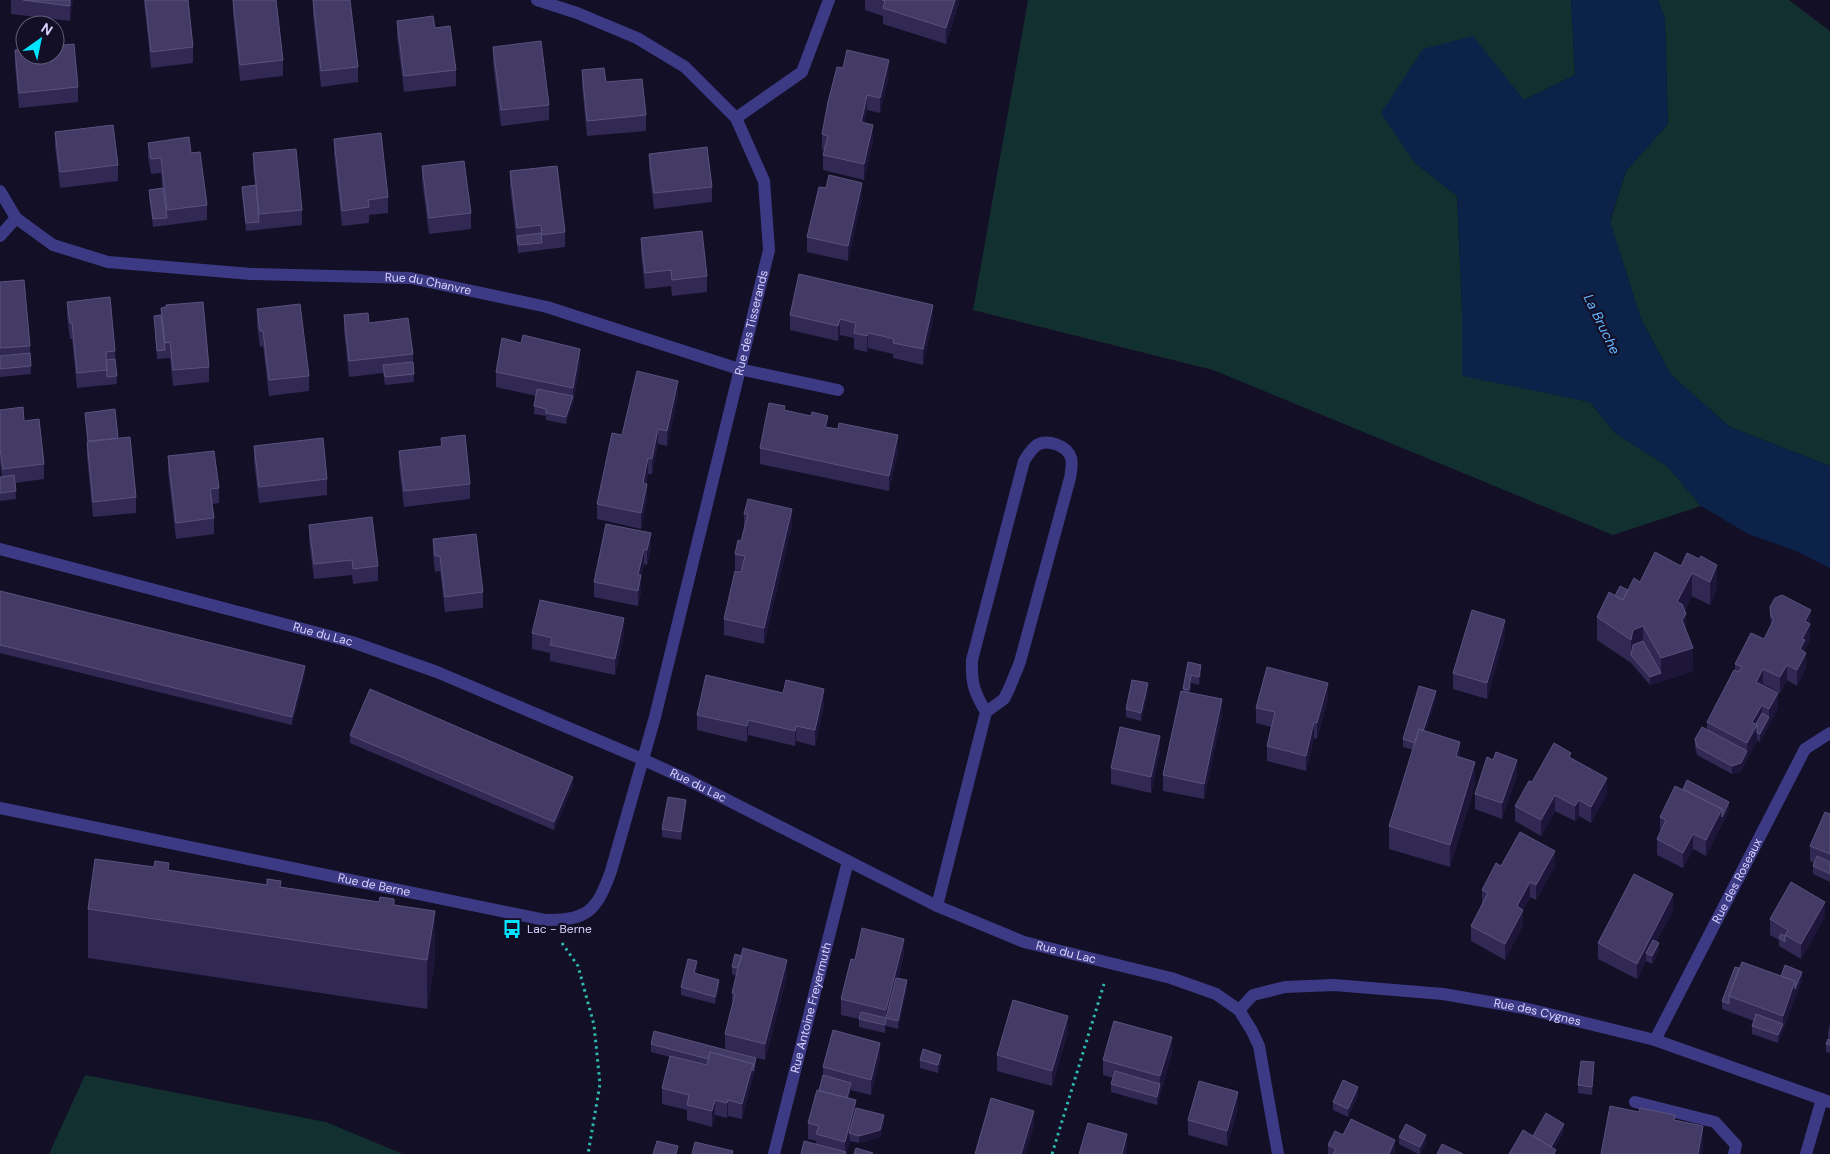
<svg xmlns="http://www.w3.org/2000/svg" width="1830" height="1154" font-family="'DM Sans',sans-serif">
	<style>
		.green { fill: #12302f }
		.water { fill: #0c2248 }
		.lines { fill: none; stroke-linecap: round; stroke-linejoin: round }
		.path { stroke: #2fb8b0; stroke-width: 3; stroke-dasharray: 2.5 4; stroke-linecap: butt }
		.service { stroke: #3d3a85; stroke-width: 12 }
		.minor { stroke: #3d3a85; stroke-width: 12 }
		.wall { fill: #312854 }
		.shaded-wall { fill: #1d163a }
		.building { fill: #433a66; stroke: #5a527e }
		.labels { text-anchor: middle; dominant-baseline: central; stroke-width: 4.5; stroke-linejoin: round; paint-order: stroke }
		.street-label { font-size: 12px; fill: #d9d4ff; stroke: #130f26 }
		.poi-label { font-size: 12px; fill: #d9d4ff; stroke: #130f26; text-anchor: start }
		.water-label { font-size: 14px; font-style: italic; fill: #62b6ff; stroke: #130f26 }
	</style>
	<rect width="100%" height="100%" fill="#130f26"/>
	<path class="green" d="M1028,0H1571L1575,75L1524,100L1414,162L1457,196L1462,309V375L1590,402L1615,433L1667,466L1701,506L1613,535L1213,370L973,310Z
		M1658,0H1789L1830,31V466L1730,427L1671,375L1641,319L1610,222L1626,171L1668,124L1665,19Z
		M85,1075L326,1122L403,1154H49Z"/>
	<path class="water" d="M1571,0H1658L1665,19L1668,124L1626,171L1610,221L1641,319L1671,375L1730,427L1830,466V568L1796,551L1748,534L1701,506L1667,466L1615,433L1590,402L1462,376V309L1457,196L1414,162L1381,113L1423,49L1473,36L1524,100L1575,75Z"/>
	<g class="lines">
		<path class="path" d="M562,943L578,966L594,1025L600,1084L588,1154
			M1052,1154L1104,984"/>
		<path class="service" d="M1635,1102L1715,1122L1736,1145L1734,1154
			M1806,1154L1822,1099"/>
		<g class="minor">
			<path d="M736,118L802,72L829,0"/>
			<path id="s1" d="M0,191L16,218L53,245L108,262L251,274L411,278L547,307L739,369L838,390"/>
			<path d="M0,236L16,218"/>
			<path id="s2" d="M0,549L352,642L437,672L642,759L688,780L937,906L1024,942L1171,978L1216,994L1239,1010L1252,1031L1259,1046L1278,1154"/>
			<path id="s3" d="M0,808L545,920C588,921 597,910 611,871L655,717L769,250L764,181L736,118L685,67L637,38L577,13L537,0"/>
			<path d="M937,906L986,712C974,692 971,683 972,660L1024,461C1028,455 1031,449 1037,445C1047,439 1067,445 1071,458C1073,464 1071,471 1070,478L1020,662L1009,689L1004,699L986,712"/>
			<path id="s4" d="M1239,1010L1253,995L1285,987L1334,985L1443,994L1524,1008L1655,1040L1830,1102"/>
			<path id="s5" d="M1655,1040L1805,749L1830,733"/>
			<path id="s6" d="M774,1154L848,861"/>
		</g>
	</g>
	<path class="wall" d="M11,0H73L70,21L11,14Z
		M144,0H188L193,47V63L151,68Z
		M233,0L283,60V76L240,81L233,14Z
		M313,0L358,67V82L321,87L313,15Z
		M865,0H959V3L946,44L883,24V16L865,10Z
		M397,21L435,28L456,70V86L404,92L397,37Z
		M493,47L549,105V120L501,126L493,63Z
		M15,50L78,87V102L19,108L15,66Z
		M582,70L606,82L646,115V131L587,136L582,85Z
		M889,75L880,113L867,110L864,123L873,141L864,180L823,170V155L824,150H822V134Z
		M55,132L118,165V181L60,188L55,147Z
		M334,139L388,197V213L369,215V223L342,226L334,154Z
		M148,143L191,153L207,205V220L153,227L149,197V190L162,188L161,173L151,174L148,158Z
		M253,153L302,210V225L246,231L242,195V187L255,185L253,169Z
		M649,154L712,187V202L654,209L649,169Z
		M422,166L471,213V229L429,234L422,181Z
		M510,171L565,232V247L518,253L510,187Z
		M862,198L848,261L807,252V237Z
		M641,238L707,276V292L672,296L671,286L645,289L641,253Z
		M0,282L30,346L31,374L0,377Z
		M67,302L115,351L117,384L77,388L72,339H70L67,317Z
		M161,308L209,367V382L173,386L170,358L157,359L154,316L161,315Z
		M257,309L309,376V391L269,396L263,346L260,347L257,325Z
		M344,315L369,323L413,354L414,382L385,385L383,373L349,377L344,331Z
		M790,315L933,320L923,365L893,358V354L868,348L867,352L854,349V338L840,335L838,341L790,330Z
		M580,364L573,404L566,424L546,420V416L534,414V406L536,396L496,387V372Z
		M678,396L667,446L658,444L652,474H648L646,484L647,499L641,529L597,519V504L622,435Z
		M0,410L24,421L44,464V479L15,483L16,499L0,501V477H2L0,463Z
		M785,410L828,427L838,429L898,451L889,491L760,464V448Z
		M85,413L118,438L136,497V513L93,517L87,457V442Z
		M441,438L470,484V499L404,507L399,466V451L441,446Z
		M254,446L327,479V495L259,503L254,462Z
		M168,456L219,488V503L212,504L214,518V534L176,539L168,472Z
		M744,514L792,525L764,644L724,635V619L742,571L735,570V554L741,541L744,528Z
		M606,524L651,548L647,565L644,564L641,577V591L638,606L594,597V582Z
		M309,525L378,566V581L353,584L352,575L314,579L309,540Z
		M433,539L483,592V608L445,612L440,571L435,572L433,554Z
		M1687,553L1717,587L1710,605L1692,596L1685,610L1686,631L1693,671L1650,685L1631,663L1597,640V617L1615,596L1628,590L1640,582L1681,566Z
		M0,591L305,674L292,725L0,653Z
		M1770,607L1811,626L1810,627V639L1805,649L1806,668L1797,686L1787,680L1780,693L1763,684V685L1778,708L1760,742L1757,740L1741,771L1732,774L1697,755L1695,747V739L1707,730V722L1735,670V664L1764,639L1771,626Z
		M532,633L624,634L615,675L550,661V653L532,649Z
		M1505,635L1487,699L1453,689V673Z
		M1188,662L1201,673L1199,685L1191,683L1190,693L1222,715L1204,799L1163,791V775L1183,691Z
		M1148,691L1141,721L1126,717V709Z
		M1328,699L1317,739L1314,738L1306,771L1267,761V746L1271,727L1256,723V708Z
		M1436,699L1425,731L1460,757L1475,785L1450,867L1389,849V826L1413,750L1403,747V739Z
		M824,705L815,746L796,741L795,746L748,735L747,742L697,730V715Z
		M350,735L573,785L554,830L350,743Z
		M1160,751L1151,793L1111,784V768Z
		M1571,758L1607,794L1591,823L1579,816L1575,821L1555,811L1541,836L1515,821V806L1532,782Z
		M1517,775L1502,819L1475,809V794Z
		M686,808L681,840L662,837V829Z
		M1729,810L1706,856L1693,849L1683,868L1657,855V839L1660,832V817Z
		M1830,814V882L1813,874V866L1814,863L1810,861V846Z
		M1501,866H1555L1536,900L1530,897L1523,910V925L1505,960L1471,941V926L1482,905V890Z
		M169,870L394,905L435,960L427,1009L88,958V909Z
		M1673,910L1656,942L1659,951L1652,964L1646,961L1637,979L1598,959V943Z
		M1825,917L1801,959L1779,946V940L1770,935V919Z
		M904,954L898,978L907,988L898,1029L886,1026L885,1033L859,1027V1019L841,1015V999L855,960Z
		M732,967L787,976L765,1060L725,1049V1034L732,1008V993L736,976L732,974Z
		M1735,967L1802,980L1778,1043L1752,1034V1026L1754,1021L1722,1009V1001Z
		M697,969L695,974L719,988L715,1004L681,995V987Z
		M1830,1025V1053L1826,1052V1044L1828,1039V1032Z
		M1068,1032L1052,1086L997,1071V1055Z
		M651,1044L756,1066L742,1119L728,1116L727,1118L715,1115L712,1127L687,1120V1110L662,1104V1088L670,1057L651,1052Z
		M1172,1053L1157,1105L1111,1092V1084L1113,1078L1103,1075V1060Z
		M880,1058L871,1095L851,1090L849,1098L856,1108L884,1123L880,1137L859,1143L850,1141L846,1154L816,1144V1141L808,1139V1123L823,1075V1067Z
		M920,1060L941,1063L938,1073L920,1068Z
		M1594,1070L1592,1095L1578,1093V1085Z
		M1358,1095L1348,1117L1333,1110V1102Z
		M1238,1108L1227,1146L1188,1135V1120Z
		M1343,1135L1395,1154H1328V1145Z
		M1399,1137L1426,1143L1420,1154H1418L1399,1144Z"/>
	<path class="shaded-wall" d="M70,0H73L70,21Z
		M955,0H959V3L946,44V28Z
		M889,60V75L880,113V98Z
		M867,95V110L861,138V122Z
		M873,125V141L864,180V164Z
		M862,183V198L848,261V246Z
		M933,305V320L923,365V349Z
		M840,319V335L838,341V326Z
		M868,333V348L867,352V336Z
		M580,349V364L573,404V388Z
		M678,381V396L667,446V431Z
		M573,396V404L566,424V417Z
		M828,416V431L825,427Z
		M658,429V444L652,474V459Z
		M898,435V451L889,491V476Z
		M648,458V474L643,498V483Z
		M647,484V499L641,529V513Z
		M792,509V525L764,644V628Z
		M651,533V548L647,565V550Z
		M644,549V564L641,577V591L638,606V575Z
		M1717,565V587L1710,605V582Z
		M1692,573V596L1677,624V602Z
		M1811,610L1810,639L1805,649V655L1806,653V668L1797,686V670L1805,621Z
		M1686,614V637L1682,620Z
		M624,618V634L615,675V659Z
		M1505,620V635L1487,699V683Z
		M1643,626V649L1631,655V663V640L1633,630Z
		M1693,648V671L1650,685V677L1661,673V658Z
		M1201,665V673L1199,685V677Z
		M1787,665V680L1780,693V677Z
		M305,666V674L292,725V717Z
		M1763,669V684L1756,697V682Z
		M1191,675V683L1189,698V690Z
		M1148,683V691L1141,721V713Z
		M1328,683V699L1317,739V723Z
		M824,689V705L815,746V730Z
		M1436,691V699L1419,752V744Z
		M1778,693V708L1769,725V709Z
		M1222,699V715L1204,799V784Z
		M1762,705V720L1757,729V740L1741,771L1732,774V766L1747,751V743L1752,722Z
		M1769,717V725L1760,742V734Z
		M748,720V735L747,742V726Z
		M1314,722V738L1306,771V756Z
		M796,726V741L795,746V731Z
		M1160,736V751L1151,793V777Z
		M1460,742V764L1456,756Z
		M1517,760V775L1502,819V803Z
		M1475,762V785L1450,867V845Z
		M573,777V785L554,830V822Z
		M1607,778V794L1591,823V807Z
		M1555,795V811L1541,836V820Z
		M686,800V808L681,840V832Z
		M1579,800V816L1575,821V806Z
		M1729,802V810L1706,856V840L1722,809Z
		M1693,834V849L1683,868V853Z
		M1555,851V866L1536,900V885Z
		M1530,882V897L1517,922V906Z
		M1673,894V910L1649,955L1646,953V961L1637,979V964Z
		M1825,902V917L1801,959V944Z
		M1523,910V925L1505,960V944Z
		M435,911V960L427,1009V960Z
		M904,939V954L888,1018H886V1010Z
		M1659,943V951L1652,964V956Z
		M787,960V976L765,1060V1044Z
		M697,961V969L694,981V973Z
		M1802,972V980L1778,1043V1035L1783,1024V1016L1795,981Z
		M719,980V988L715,1004V997Z
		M907,980V988L898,1029V1021Z
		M1068,1016V1032L1052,1086V1071Z
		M886,1018V1026L885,1033V1025Z
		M1172,1037V1053L1157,1105V1097L1160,1084V1076Z
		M880,1043V1058L871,1095V1080Z
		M941,1055V1063L938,1073V1065Z
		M756,1058V1066L742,1119V1104L753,1064Z
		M1594,1062V1070L1592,1095V1087Z
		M851,1083V1091L845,1113V1105Z
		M1358,1087V1095L1348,1117V1109Z
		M1238,1092V1108L1227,1146V1131Z
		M715,1100V1115L712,1127V1111Z
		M728,1100V1116L727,1118V1103Z
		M856,1100V1116L849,1133L850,1141L846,1154H845V1142Z
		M1034,1111V1126L1026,1154H1021Z
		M884,1115V1123L880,1137L859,1143V1136Z
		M1564,1124V1132L1551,1154L1547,1152Z
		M1703,1126V1148L1702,1154H1698Z
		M1127,1134V1150L1126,1154H1122Z
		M1426,1135V1143L1420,1154V1147Z
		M1395,1140V1154H1389Z"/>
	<path class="building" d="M23,0H70V6Z
		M145,0H188L193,47L151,52Z
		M233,0H276L283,60L240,65Z
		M313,0H350L358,67L321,71Z
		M882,0H955L946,28L883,8L885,1Z
		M433,16L435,28L450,26L456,70L404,76L397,21Z
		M541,41L549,105L501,110L493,47Z
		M74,44L78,87L19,93L15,50L25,49V55H55V46Z
		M847,50L889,60L880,98L867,95L864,110L861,122L873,125L864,164L823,155L828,136L822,134L828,102L837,67L843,68Z
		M604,68L606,82L642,79L646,115L587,121L582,70Z
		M113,125L118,165L60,172L55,132Z
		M381,133L388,197L368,200L369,207L342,211L334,139Z
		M189,137L191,153L200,152L207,205L167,210L161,158L151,159L148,143Z
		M707,147L712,187L654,193L649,154Z
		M296,149L302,210L259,214L253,153Z
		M464,161L471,213L429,218L422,166Z
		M557,166L565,232L542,235L541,225L517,228L510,171Z
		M829,175L862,183L848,246L807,237L819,187L826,188Z
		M256,185L259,222L246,223L242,187Z
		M163,188L167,218L153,219L149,190Z
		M702,231L707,276L672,280L671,270L645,273L641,238Z
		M541,233L542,243L518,245L517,236Z
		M799,274L933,305L923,349L893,343L894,339L882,336L868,333L867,336L854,333L856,323L840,319L838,326L790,315Z
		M24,280L30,346L0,348V282Z
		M110,297L115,351L106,352L107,370L77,373L72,323H70L67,302Z
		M203,302L209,367L173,370L170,342L165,343L161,308L166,307V305Z
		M300,304L309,376L269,380L263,331H260L257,309Z
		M368,313L369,323L408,318L413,354L349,361L344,315Z
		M161,315L165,350L157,351L154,316Z
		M523,335L580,349L573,388L496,372L502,338L521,343Z
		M30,353L31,366L0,369V356Z
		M115,359L117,376L107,377L106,360Z
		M413,362L414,374L385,377L383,365Z
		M637,371L678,381L667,431L658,429L652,459L648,458L643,483L647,484L641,513L597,504L612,433L622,435Z
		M537,389L573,396L566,417L546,413V409L534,406Z
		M769,403L785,406L784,410L811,416L812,412L828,416L825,427L838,429L839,423L898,435L889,476L760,448Z
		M23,407L24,421L39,419L44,464L3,469L0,448V410Z
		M115,409L118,438L88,441L85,413Z
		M465,435L470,484L404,491L399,451L442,446L441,438Z
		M130,437L136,497L93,502L87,442Z
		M323,438L327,479L259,487L254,446Z
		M214,451L219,488L210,489L214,518L176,523L168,456Z
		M14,475L16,491L0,493V477Z
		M748,499L792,509L764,628L724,619L735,571L741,572L745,556L735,554L738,540L741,541L748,514H744Z
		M372,517L378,566L353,569L352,560L314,564L309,525Z
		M606,524L651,533L647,550L644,549L638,575H641L638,591L594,582Z
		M476,534L483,592L445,597L440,556H435L433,539Z
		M1655,552L1681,566L1687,553L1699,559L1701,556L1717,565L1710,582L1692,573L1677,602L1682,604L1686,614L1682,620L1693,648L1661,658L1643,626L1633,630L1631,640L1597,617L1609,592L1623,600L1634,578L1640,582Z
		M1620,586L1628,590L1623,600L1615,596Z
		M0,591L305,666L292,717L0,645Z
		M1782,595L1811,610L1805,621L1810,624L1802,639L1805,640L1800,649L1806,653L1797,670L1787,665L1780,677L1763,669L1756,682L1778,693L1769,709L1762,705L1752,722L1757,725L1747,743L1707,722L1734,670L1739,672L1742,667L1735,664L1751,633L1764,639L1774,619L1771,617L1770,607L1775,598Z
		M540,600L624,618L615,659L550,645L552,638L532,633Z
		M1472,610L1505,620L1487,683L1453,673Z
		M1643,641L1661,673L1650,677L1631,655L1633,645Z
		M1188,662L1201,665L1199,677L1191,675L1189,690L1183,689Z
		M1267,667L1328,683L1317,723L1314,722L1306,756L1267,746L1275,712L1256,708Z
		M706,675L783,693L786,680L824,689L815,730L796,726L795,731L748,720L747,726L697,715Z
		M1132,680L1148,683L1141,713L1126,709Z
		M1419,686L1436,691L1423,731L1419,729L1415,743L1403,739Z
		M370,689L573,777L554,822L350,735Z
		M1181,691L1222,699L1204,784L1163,775Z
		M1762,713L1769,717L1760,734L1757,733V725L1756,724Z
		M1120,727L1160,736L1151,777L1111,768Z
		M1702,727L1747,751L1741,763L1732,766L1697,747L1695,739Z
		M1419,729L1460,742L1456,756L1475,762L1450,845L1389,826Z
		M1554,743L1571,753L1569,757L1607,778L1591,807L1579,800L1575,806L1555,795L1541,820L1515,806L1529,781L1532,782Z
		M1496,752L1517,760L1502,803L1475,794L1487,757L1493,760Z
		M1687,780L1729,802L1722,817V809L1683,789Z
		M1675,786L1722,809L1706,840L1693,834L1683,853L1657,839L1666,820L1660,817Z
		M668,797L686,800L681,832L662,829Z
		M1825,812L1830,814V854L1810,846Z
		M1520,832L1555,851L1536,885L1530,882L1517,906L1523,910L1505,944L1471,926L1488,893L1482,890L1496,863L1501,866Z
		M1817,856L1830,862V874L1813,866Z
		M95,859L154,867L155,861L169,863L168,870L267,885V879L281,881L280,887L379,902L380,897L394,899V905L435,911L427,960L88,909Z
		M1634,874L1673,894L1637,964L1598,943Z
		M1791,882L1825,902L1801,944L1785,935L1788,930L1770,919Z
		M862,928L904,939L886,1010L841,999L851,959L855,960Z
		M1781,934L1785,936V942L1779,938Z
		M1653,940L1659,943L1652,956L1646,953Z
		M743,948L787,960L765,1044L725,1034L735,994L732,993Z
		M735,954L742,956L738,968L732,967Z
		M688,959L697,961L694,973L719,980L715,997L681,987Z
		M1742,962L1795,981L1783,1016L1729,996Z
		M1785,965L1802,972L1795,989V981L1781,976Z
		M1735,967L1739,968L1729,996V1004L1722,1001Z
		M896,978L907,980L898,1021L886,1018Z
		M1013,1000L1068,1016L1052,1071L997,1055Z
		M861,1012L886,1018L885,1025L859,1019Z
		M1756,1014L1783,1024L1778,1035L1752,1026Z
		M1114,1021L1172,1037L1160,1076L1103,1060Z
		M833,1030L880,1043L871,1080L823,1067Z
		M654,1031L756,1058L753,1071V1064L710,1052L708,1059L651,1044Z
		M1828,1039L1830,1040V1045L1826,1044Z
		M923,1049L941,1055L938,1065L920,1060Z
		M710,1052L753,1064L742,1104L728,1100L727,1103L715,1100L712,1111L687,1105L689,1095L662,1088L670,1056L707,1065Z
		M1581,1061L1594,1062L1592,1087L1578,1085Z
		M1115,1071L1160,1084L1157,1097L1111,1084Z
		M823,1075L851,1083L847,1098L819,1091Z
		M1343,1080L1358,1087L1348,1109L1333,1102Z
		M1199,1081L1238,1092L1227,1131L1188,1120Z
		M817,1090L856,1100L845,1142L816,1134L819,1126L808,1123Z
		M991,1098L1034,1111L1021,1154H975Z
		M1610,1106L1639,1112L1640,1108L1675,1115L1674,1120L1703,1126L1698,1154H1601Z
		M856,1108L884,1115L880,1130L859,1136L849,1133Z
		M1546,1113L1564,1124L1551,1147L1533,1136Z
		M1351,1119L1395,1140L1389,1154H1333L1336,1149L1328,1145L1335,1131L1343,1135Z
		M1088,1123L1127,1134L1122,1154H1079Z
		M1406,1124L1426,1135L1420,1147L1399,1137Z
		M1523,1130L1556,1150L1554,1154H1509Z
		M657,1141L678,1146L676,1154H653Z
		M804,1141L846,1152L845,1154H801Z
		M695,1142L733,1151L732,1154H692Z
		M1442,1144L1463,1154H1437Z
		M856,1148L873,1153L872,1154H854Z"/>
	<defs>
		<g id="bus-bare" transform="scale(1.5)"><path d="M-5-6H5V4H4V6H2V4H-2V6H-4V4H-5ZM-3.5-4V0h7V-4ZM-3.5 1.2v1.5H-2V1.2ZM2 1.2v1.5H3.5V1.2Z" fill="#00e5ff" stroke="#130f26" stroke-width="2.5" paint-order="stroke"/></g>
	</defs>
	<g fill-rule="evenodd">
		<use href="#bus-bare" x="512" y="929"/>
	</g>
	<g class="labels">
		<g class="street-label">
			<text stroke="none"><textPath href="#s1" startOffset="456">Rue du Chanvre</textPath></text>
			<text stroke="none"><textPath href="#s3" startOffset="1214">Rue des Tisserands</textPath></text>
			<text stroke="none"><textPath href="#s2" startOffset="334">Rue du Lac</textPath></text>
			<text stroke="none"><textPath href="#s2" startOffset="739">Rue du Lac</textPath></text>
			<text stroke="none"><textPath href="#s5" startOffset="179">Rue des Roseaux</textPath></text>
			<text stroke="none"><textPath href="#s3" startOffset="382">Rue de Berne</textPath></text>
			<text stroke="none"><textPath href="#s2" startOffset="1144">Rue du Lac</textPath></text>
			<text stroke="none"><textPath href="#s6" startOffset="151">Rue Antoine Freyermuth</textPath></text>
			<text stroke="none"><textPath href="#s4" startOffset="308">Rue des Cygnes</textPath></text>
		</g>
		<g class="poi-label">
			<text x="527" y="929">Lac - Berne</text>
		</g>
		<g class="water-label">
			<text transform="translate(1602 324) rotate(64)">La Bruche</text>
		</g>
	</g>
	<g transform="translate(40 40) rotate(33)"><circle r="24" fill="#130f26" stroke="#625e7d"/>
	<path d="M0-4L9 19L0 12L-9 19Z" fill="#00e5ff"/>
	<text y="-8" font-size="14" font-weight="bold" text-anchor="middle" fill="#d9d4ff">N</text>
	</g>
</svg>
